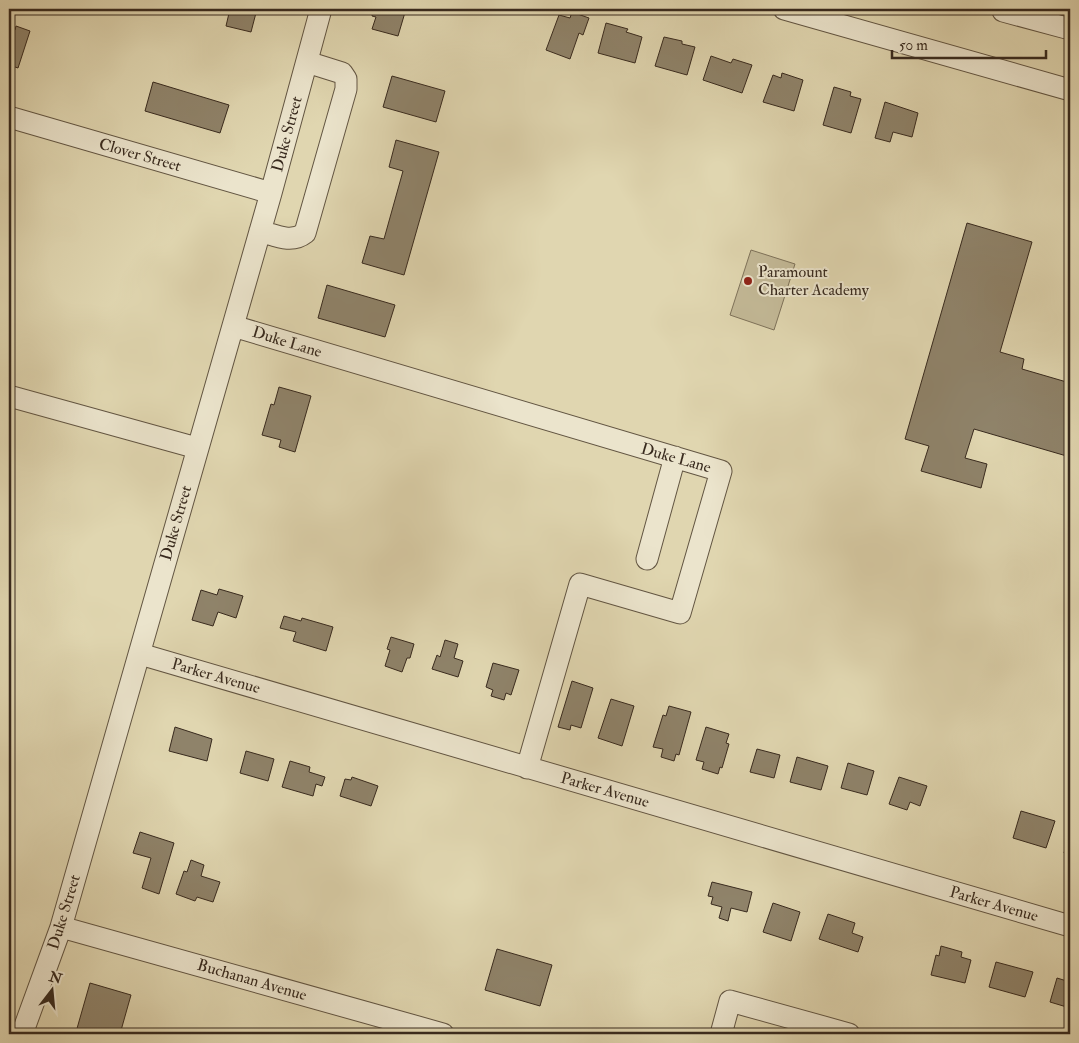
<svg xmlns="http://www.w3.org/2000/svg" width="1079" height="1043" font-family="'IM FELL Double Pica',serif">
	<style>
		.green { fill: #c3b997; stroke: #7e725a }
		.building { fill: #8f836a; stroke: #382a1e }
		.lines { fill: none; stroke-linecap: round; stroke-linejoin: round }
		.minor-casing { stroke: #625542; stroke-width: 23 }
		.minor { stroke: #ebe4cc; stroke-width: 21 }
		.poi-dot { fill: #8f2418; stroke: #ebe4cc; stroke-width: 2 }
		.labels { text-anchor: middle; dominant-baseline: central; stroke-width: 4; stroke-linejoin: round; paint-order: stroke }
		.street-label { font-size: 16px; fill: #382a1e; stroke: #ebe4cc }
		.poi-label { font-size: 16px; fill: #382a1e; stroke: #ebe4cc; text-anchor: start }
	</style>
	<rect width="100%" height="100%" fill="#e0d6b0"/>
	<filter id="stains"><feTurbulence type="fractalNoise" baseFrequency=".004" numOctaves="4"/><feColorMatrix values="0 0 0 0 .2 0 0 0 0 .09 0 0 0 0 .02 0 0 0 .5 -.17"/></filter>
	<radialGradient id="worn" r=".72"><stop offset=".6" stop-color="#630" stop-opacity="0"/><stop offset="1" stop-color="#630" stop-opacity=".3"/></radialGradient>
	<path class="green" d="M751,250L795,264L774,330L730,315Z"/>
	<path class="building" d="M230,9H257L251,32L226,26Z
		M379,9H406L398,36L372,29L376,17L372,16L373,11L378,12Z
		M572,12L589,18L583,35L579,33L570,59L546,50L559,15L570,18Z
		M606,23L628,29L626,32L642,37L635,63L598,53Z
		M16,26L30,31L18,68L9,65V32L11,28L15,30Z
		M664,37L682,41V44L695,47L687,75L655,66Z
		M711,56L731,63L733,59L752,65L742,93L703,80Z
		M782,73L803,80L794,111L763,102L773,75L781,78Z
		M392,76L445,91L436,122L383,107Z
		M153,82L229,105L220,133L145,111Z
		M834,87L851,92L850,96L861,99L851,133L823,125Z
		M885,102L918,113L912,137L893,132L890,142L875,138Z
		M396,140L439,152L404,275L362,263L370,236L384,239L403,171L389,167Z
		M967,223L1032,242L1000,352L1024,359L1022,369L1070,383V457L974,429L965,458L987,464L981,488L921,471L929,446L905,439Z
		M327,285L395,305L385,337L318,318Z
		M279,387L311,396L295,452L279,447L281,440L262,435L271,404L274,405Z
		M219,589L243,596L236,618L218,612L213,626L192,620L201,590L217,595Z
		M284,616L301,621L302,618L333,627L326,651L293,641L296,632L280,628Z
		M391,637L414,644L410,658H407L402,672L385,666L390,650L387,649Z
		M445,640L458,644L454,658L463,661L458,677L432,669L437,655L440,657Z
		M493,663L519,670L511,695L506,693L504,700L491,696L493,690L486,687Z
		M572,681L593,688L581,728L571,725L570,730L558,727Z
		M611,699L634,706L622,746L598,738Z
		M669,706L691,712L679,755L676,754L674,761L661,757L663,749L653,747L663,715L666,716Z
		M175,727L212,739L207,761L169,751Z
		M706,727L729,734L726,743L729,744L722,768L720,767L718,774L702,769L704,762L696,760Z
		M757,749L780,755L774,778L750,772Z
		M246,751L274,759L268,781L240,773Z
		M797,757L828,766L821,790L790,782Z
		M290,761L310,767L309,772L325,777L322,786L316,784L313,796L282,787Z
		M848,763L874,771L867,795L841,788Z
		M352,777L378,786L371,806L340,796L345,779L351,780Z
		M899,777L927,786L920,806L910,802L907,810L889,804Z
		M1021,811L1055,821L1046,848L1013,838Z
		M140,832L174,843L159,894L142,888L151,858L133,853Z
		M1070,832V855L1064,853Z
		M191,860L204,865L201,876L220,882L213,902L197,897L195,901L176,894L184,871L187,872Z
		M712,882L752,892L747,912L731,908L728,921L719,918L722,907L711,904L713,897L708,896Z
		M773,903L800,912L791,941L763,932Z
		M828,914L855,923L852,933L863,937L858,952L819,939Z
		M941,946L962,952L961,957L971,960L965,983L931,975L936,955L939,956Z
		M497,949L552,965L540,1006L485,990Z
		M996,962L1033,972L1025,997L989,987Z
		M1057,978L1070,982V1008L1050,1002Z
		M90,983L131,995L120,1034H84L76,1032Z"/>
	<g class="lines">
		<g class="minor-casing">
			<path id="minor" d="M784,9L1070,90
				M1003,11L1070,29
				M9,117L271,193
				M260,231C275,235 291,244 305,233L346,89V79L342,73L307,62
				M233,326L721,471L680,613L580,584L527,768
				M9,396L197,448
				M647,559L675,457
				M140,654L1070,926
				M61,927L443,1034
				M22,1034L61,927L271,193L321,9
				M721,1034L730,1001L849,1034"/>
		</g>
		<use href="#minor" class="minor"/>
	</g>
	<circle class="poi-dot" cx="748" cy="281" r="5"/>
	<g class="labels">
		<g class="street-label">
			<text transform="translate(287 134) rotate(-75)">Duke Street</text>
			<text transform="translate(140 155) rotate(16)">Clover Street</text>
			<text transform="translate(287 342) rotate(17)">Duke Lane</text>
			<text transform="translate(676 458) rotate(16)">Duke Lane</text>
			<text transform="translate(176 523) rotate(-74)">Duke Street</text>
			<text transform="translate(216 676) rotate(16)">Parker Avenue</text>
			<text transform="translate(605 790) rotate(16)">Parker Avenue</text>
			<text transform="translate(994 904) rotate(16)">Parker Avenue</text>
			<text transform="translate(64 912) rotate(-73)">Duke Street</text>
			<text transform="translate(252 980) rotate(16)">Buchanan Avenue</text>
		</g>
		<g class="poi-label">
			<text x="758" y="272">Paramount<tspan x="758" dy="18">Charter Academy</tspan></text>
		</g>
	</g>
	<rect width="1079" height="1043" fill="none" stroke="#e0d6b0" stroke-width="30"/>
	<rect x="10" y="10" width="1059" height="1023" fill="none" stroke="#382a1e" stroke-width="2.5"/>
	<rect x="15" y="15" width="1049" height="1013" fill="none" stroke="#382a1e"/>
	<g transform="translate(52 990) rotate(16)" stroke="#ebe4cc" stroke-width="4" paint-order="stroke">
	<path d="M0-4L9 19L0 12L-9 19Z" fill="#382a1e"/>
	<text y="-8" font-size="14" font-weight="bold" text-anchor="middle" fill="#382a1e">N</text>
	</g>
	<path d="M892 50v8h154v-8" fill="none" stroke="#382a1e" stroke-width="2.5"/>
	<text x="899" y="50" font-size="15" fill="#382a1e" stroke="#ebe4cc" stroke-width="4" paint-order="stroke">50 m</text>
	<rect width="100%" height="100%" filter="url(#stains)"/>
	<rect width="100%" height="100%" fill="url(#worn)"/>
</svg>
